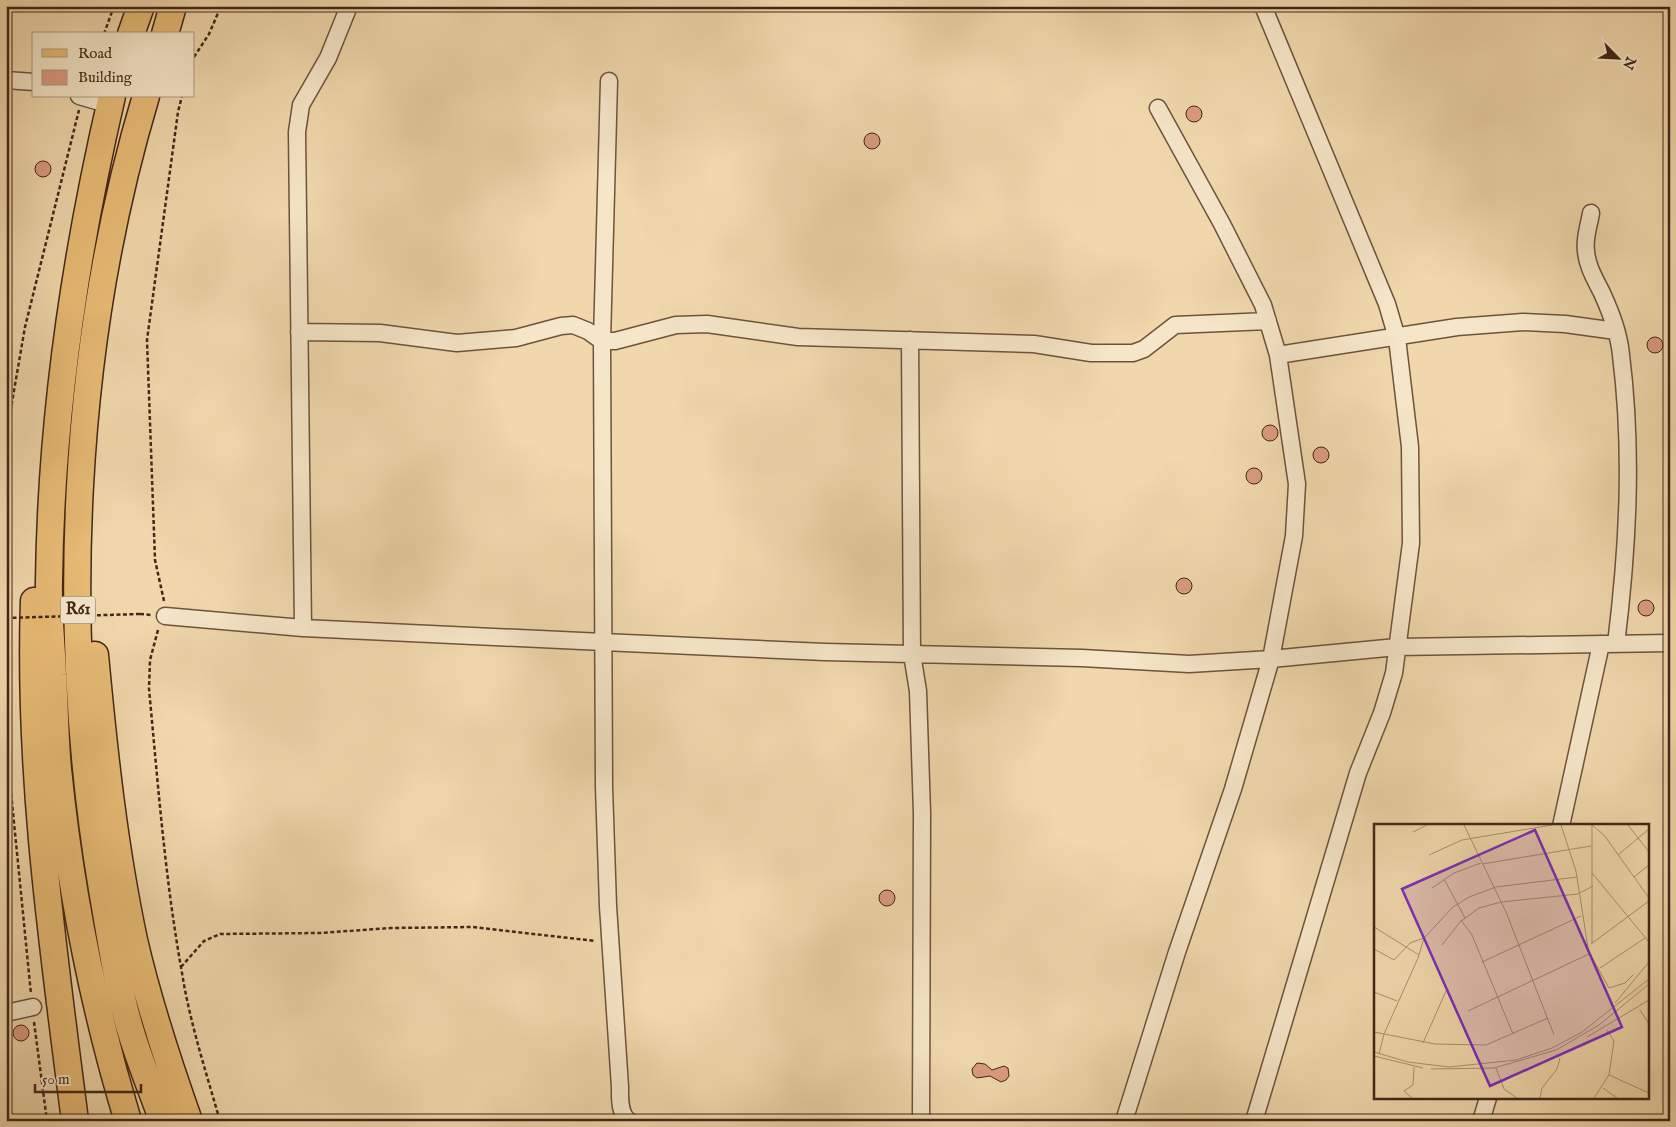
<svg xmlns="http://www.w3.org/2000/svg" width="1676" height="1127" font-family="'IM FELL English',serif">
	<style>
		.building { fill: #da9b7f; stroke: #422716 }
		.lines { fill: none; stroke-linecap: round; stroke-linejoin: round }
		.street-casing { stroke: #6e533c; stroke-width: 19 }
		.primary-casing { stroke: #422716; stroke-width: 29 }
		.path { stroke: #422716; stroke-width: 2.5; stroke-dasharray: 4 2.5; stroke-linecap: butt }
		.street { stroke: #f5e6c9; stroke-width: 16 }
		.primary { stroke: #e8bc76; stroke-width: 26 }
		.path-bridge { stroke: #422716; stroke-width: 2.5; stroke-dasharray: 4 2.5; stroke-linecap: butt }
		.labels { text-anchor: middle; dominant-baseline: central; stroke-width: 5; stroke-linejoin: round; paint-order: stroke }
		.shield { fill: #f5e6c9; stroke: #78604c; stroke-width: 1 }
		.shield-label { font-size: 16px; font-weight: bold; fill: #422716 }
		.inset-road { fill: none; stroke: #aa9170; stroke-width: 1 }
		.view { fill: #7b2cbf; fill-opacity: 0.15; stroke: #7b2cbf; stroke-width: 2.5 }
		.inset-edge { fill: none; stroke: #422716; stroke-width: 2.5 }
	</style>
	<rect width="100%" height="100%" fill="#f0d8ac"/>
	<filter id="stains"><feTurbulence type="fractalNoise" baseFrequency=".004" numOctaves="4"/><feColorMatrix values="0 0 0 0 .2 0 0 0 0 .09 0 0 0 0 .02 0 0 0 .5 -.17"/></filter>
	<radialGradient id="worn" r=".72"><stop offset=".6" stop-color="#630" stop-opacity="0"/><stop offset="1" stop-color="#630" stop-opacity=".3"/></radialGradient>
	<path class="building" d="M1186 114a8 8 0 1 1 16 0a8 8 0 1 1-16 0Z
		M864 141a8 8 0 1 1 16 0a8 8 0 1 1-16 0Z
		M35 169a8 8 0 1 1 16 0a8 8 0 1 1-16 0Z
		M1647 345a8 8 0 1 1 16 0a8 8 0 1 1-16 0Z
		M1262 433a8 8 0 1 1 16 0a8 8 0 1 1-16 0Z
		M1313 455a8 8 0 1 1 16 0a8 8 0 1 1-16 0Z
		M1246 476a8 8 0 1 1 16 0a8 8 0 1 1-16 0Z
		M1176 586a8 8 0 1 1 16 0a8 8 0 1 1-16 0Z
		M1638 608a8 8 0 1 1 16 0a8 8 0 1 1-16 0Z
		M879 898a8 8 0 1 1 16 0a8 8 0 1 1-16 0Z
		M13 1033a8 8 0 1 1 16 0a8 8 0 1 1-16 0Z
		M977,1063L985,1064L992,1070L1004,1066L1008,1068L1009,1076L1006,1080L1001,1082L990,1076L977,1078L973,1075L972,1069Z"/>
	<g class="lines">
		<g class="street-casing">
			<path id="street" d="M6,80L34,82
				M609,81L602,341L604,787L608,906L620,1087C620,1098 619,1114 629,1121
				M79,96L110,105
				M1591,213C1589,226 1584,238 1586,251C1587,266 1595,279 1602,293C1611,313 1619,333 1621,355C1633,451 1628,547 1616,644
				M299,332L380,333L457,343L516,338L561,326L573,325L588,331L602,341H615L676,325L707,324L798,337L1034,344L1091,353H1133L1144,349L1175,325L1268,321
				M910,340L912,654L918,691L922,813L921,1121
				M1278,355L1457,327L1523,322L1565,324L1616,331
				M165,616L303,628L603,642L825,652L1082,658L1189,664L1271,659L1397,647L1670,643
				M303,628L297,132L301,105L328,58L349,6
				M1561,826L1601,644
				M6,1013L33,1007
				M1124,1121L1177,952L1233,789L1271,659L1294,536L1297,484L1278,355L1263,305L1222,224L1158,108
				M1254,1121L1358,773L1382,713L1394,673L1411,543L1410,447L1397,338L1387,304L1263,6
				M1481,1121L1488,1098"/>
		</g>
		<g class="primary-casing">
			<path id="primary" d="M131,34L141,6
				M165,34L173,6
				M112,96C75,255 51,418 49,581C48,612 52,644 53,675C55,706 55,738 58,769C70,888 93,1006 128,1121
				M146,96C71,346 59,632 102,889C110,936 117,986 131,1032C140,1062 152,1091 163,1121
				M34,601C28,776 53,948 75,1121
				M95,655C104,751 114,846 134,940C148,1001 168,1062 189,1121"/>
		</g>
		<path class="path" d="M104,34L114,6
			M194,57L209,34L221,6
			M6,437L25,327L79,110
			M6,467V489
			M164,601L155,560L147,340L178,112L182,96
			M140,614L151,615
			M158,630L150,660L149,689C158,784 165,879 182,973C190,1023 206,1072 220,1121
			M6,742L31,994
			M181,967L204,941L220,934L320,933L391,928L473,927L595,941
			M34,1022L47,1121"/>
		<use href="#street" class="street"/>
		<use href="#primary" class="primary"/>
		<path class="path-bridge" d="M6,618L140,614"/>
	</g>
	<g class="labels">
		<rect class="shield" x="60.5" y="596.5" width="35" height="27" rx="4"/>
		<g class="shield-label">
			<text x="78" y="610">R61</text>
		</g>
	</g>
	<g transform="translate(1374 824)">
		<rect width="275" height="275" fill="#f0d8ac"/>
		<path class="inset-road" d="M90,1L132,88L180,211M218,1V119M218,1L230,11L275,74M254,1L275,28M39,8L53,1M55,31L88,16L178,1M244,31L275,5M108,40L217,22M218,49L275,118M260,53L275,41M70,55L91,94M58,64L80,49L107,39M87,96L98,111L139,210M0,103L45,131M217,120L275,77M68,121L86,98L105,84L127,78L204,70L219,62M0,125L20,136L36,119L50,114M215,128L235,164L251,159L259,151M108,138L207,92M226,144L271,114M0,168L23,177M241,179L275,138M266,186L275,200M94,187L215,130L202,47L187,1M233,206L240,217L235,251L275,269M0,208L61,220L112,221L174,194M213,213L275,176M49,219L72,167M0,228L34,238L75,243L142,236L178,224L208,208L275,155M5,230L10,210L44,134L50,114L79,83L95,73L122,63L203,53M0,232L49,244M122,244L130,265L143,274M57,245L120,244L182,226L225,201L275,160M229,264L243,274M38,274L30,267L39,261L40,243M166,274L168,264L183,245L186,234M220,274L235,251"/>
		<path class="view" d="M161,6L248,203L116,262L28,65Z"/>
		<rect width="275" height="275" class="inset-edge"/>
	</g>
	<rect width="1676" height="1127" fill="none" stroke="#f0d8ac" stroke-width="25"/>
	<rect x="8" y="8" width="1661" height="1112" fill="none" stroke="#422716" stroke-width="2.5"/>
	<rect x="12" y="12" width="1651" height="1102" fill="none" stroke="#422716"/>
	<rect x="32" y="32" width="162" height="65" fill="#f5e6c9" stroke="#ad9a81"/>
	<rect x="42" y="49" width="25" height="8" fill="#e8bc76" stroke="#ad9a81"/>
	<text x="78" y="58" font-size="15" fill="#422716">Road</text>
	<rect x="42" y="70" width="25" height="15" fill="#da9b7f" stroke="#ad9a81"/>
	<text x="78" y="82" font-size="15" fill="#422716">Building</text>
	<g transform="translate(1618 58) rotate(114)" stroke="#f5e6c9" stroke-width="4" paint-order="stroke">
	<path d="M0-4L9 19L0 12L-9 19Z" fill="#422716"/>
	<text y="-8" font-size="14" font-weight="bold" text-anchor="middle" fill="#422716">N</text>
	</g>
	<path d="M35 1084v8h106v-8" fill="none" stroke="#422716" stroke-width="2.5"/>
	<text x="42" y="1084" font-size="15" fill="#422716" stroke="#f5e6c9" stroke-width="4" paint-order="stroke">50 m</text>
	<rect width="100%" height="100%" filter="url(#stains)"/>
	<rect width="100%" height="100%" fill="url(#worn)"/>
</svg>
